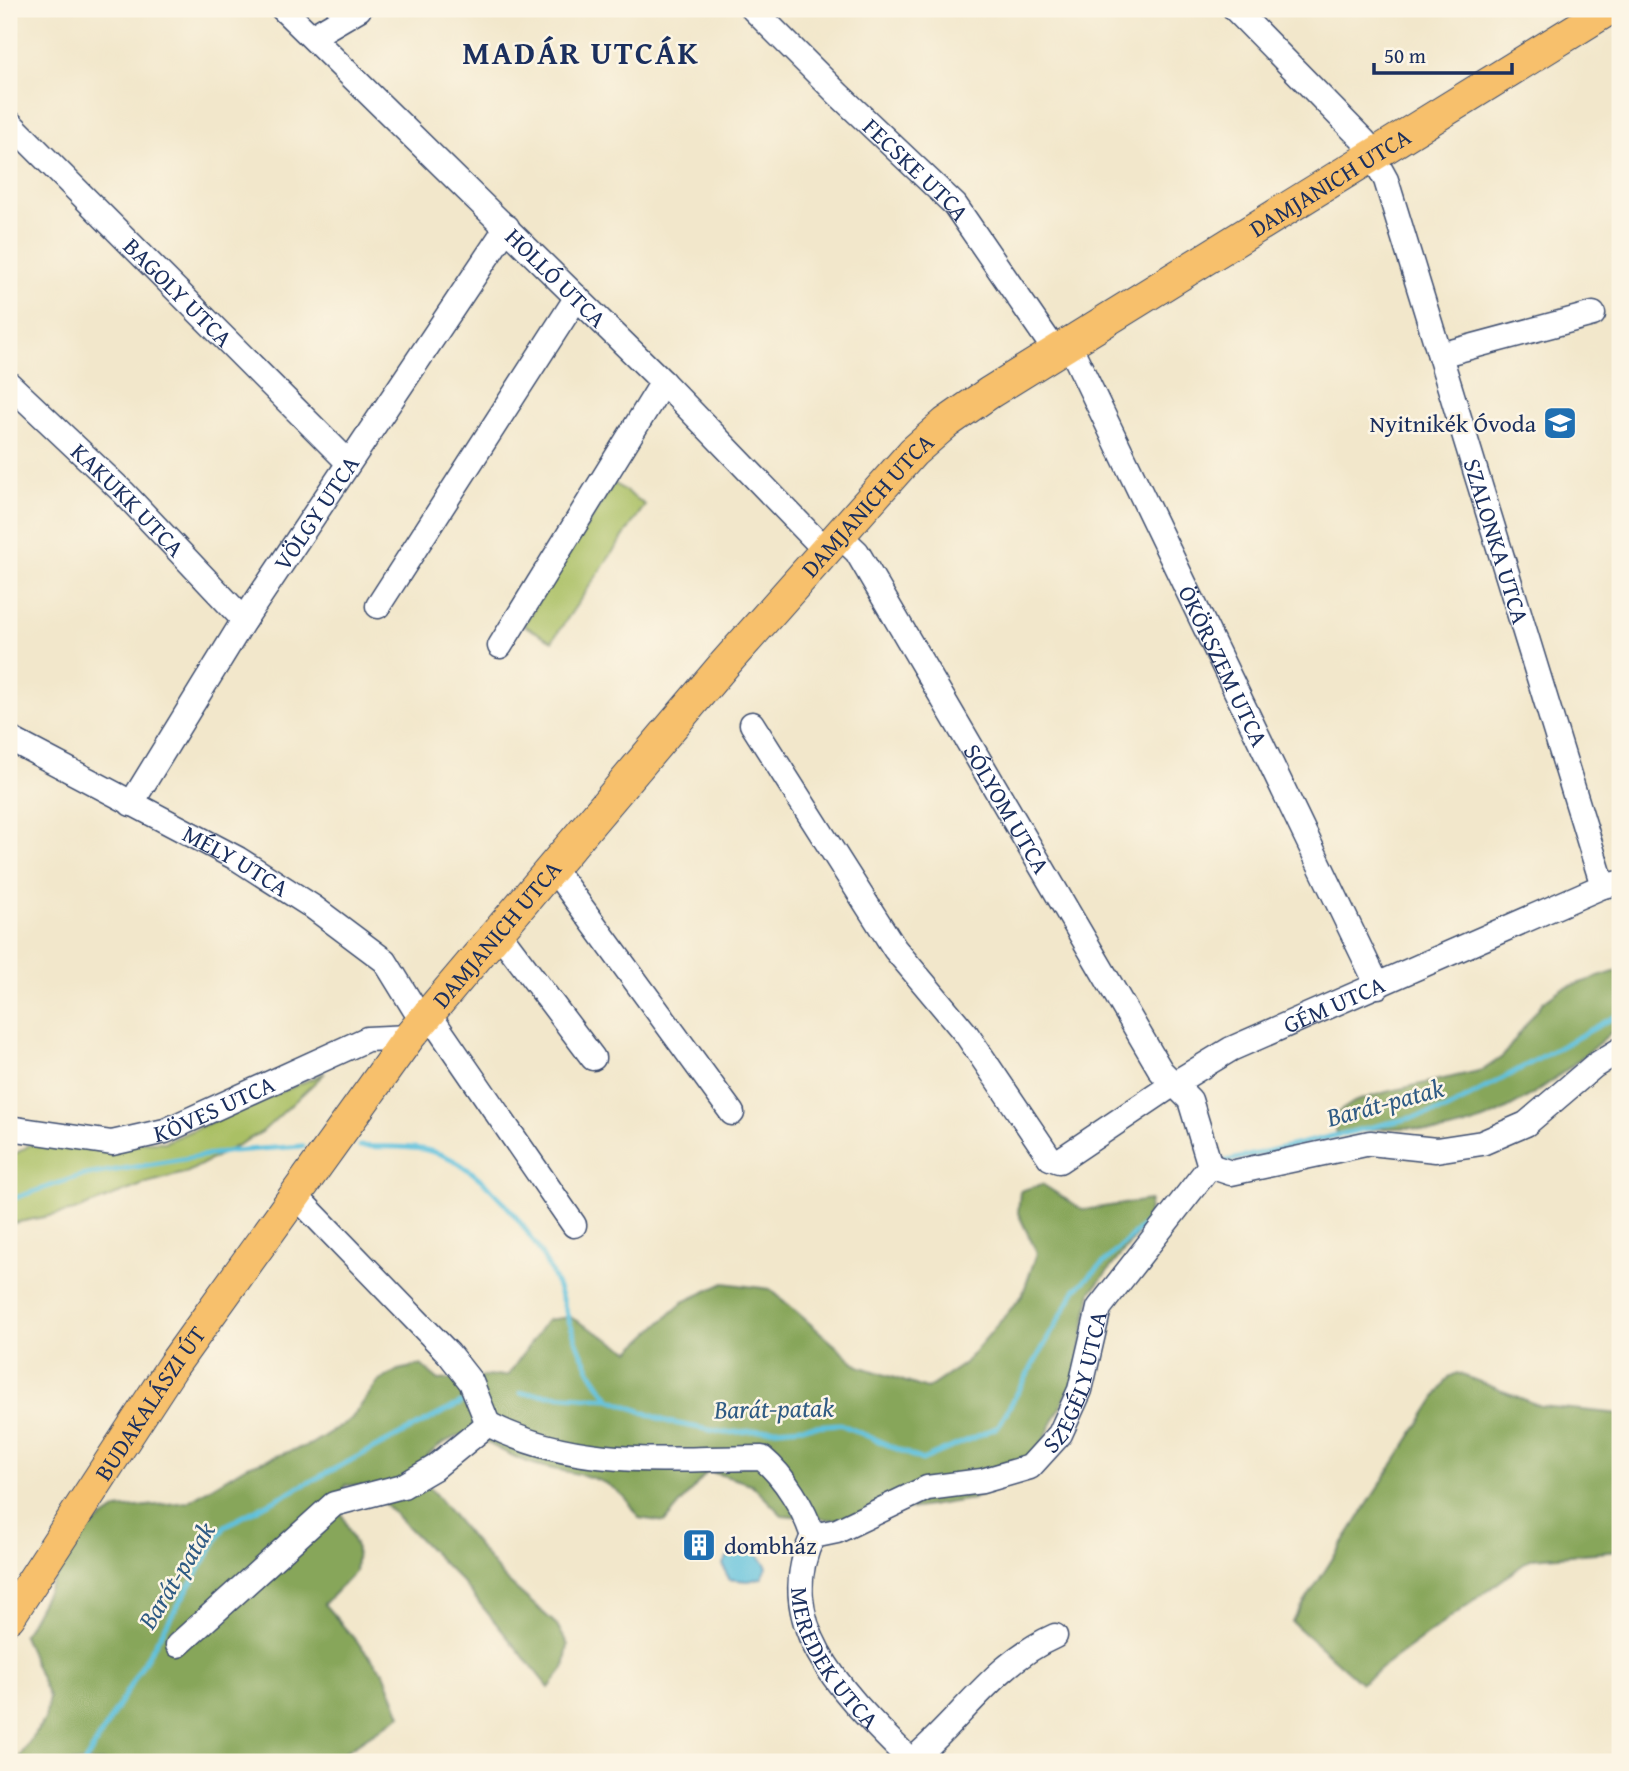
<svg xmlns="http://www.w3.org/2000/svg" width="1629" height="1771" font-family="'Gentium Book Plus',serif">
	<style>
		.green { fill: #aac065; stroke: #627862; stroke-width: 2 }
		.forest { fill: #87a65a; stroke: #516a5c; stroke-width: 2 }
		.water { fill: #5fc1dd; stroke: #3d789e; stroke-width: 2 }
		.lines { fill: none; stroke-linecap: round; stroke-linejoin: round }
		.stream { stroke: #5fc1dd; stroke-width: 5 }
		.minor-casing { stroke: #3b4b6e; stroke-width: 27 }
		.major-casing { stroke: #3b4b6e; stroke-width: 34 }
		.minor { stroke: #fff; stroke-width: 24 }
		.major { stroke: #f7c06c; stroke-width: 32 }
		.labels { text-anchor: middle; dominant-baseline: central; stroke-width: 5; stroke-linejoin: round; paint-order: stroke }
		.street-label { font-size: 24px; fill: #1b2f5e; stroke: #fcf5e5 }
		.poi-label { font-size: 24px; fill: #1b2f5e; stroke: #fcf5e5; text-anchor: end }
		.water-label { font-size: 26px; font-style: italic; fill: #2f5b84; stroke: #fcf5e5 }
		.district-label { font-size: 32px; font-weight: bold; letter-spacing: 2px; fill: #1b2f5e; stroke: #fcf5e5 }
	</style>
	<rect width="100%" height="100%" fill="#fcf5e5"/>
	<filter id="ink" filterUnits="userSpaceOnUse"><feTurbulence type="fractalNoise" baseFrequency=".0143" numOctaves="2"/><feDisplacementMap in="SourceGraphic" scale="14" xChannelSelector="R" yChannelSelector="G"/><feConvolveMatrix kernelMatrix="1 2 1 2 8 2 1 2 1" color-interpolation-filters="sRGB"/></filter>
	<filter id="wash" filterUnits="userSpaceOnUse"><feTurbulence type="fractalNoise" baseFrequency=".00686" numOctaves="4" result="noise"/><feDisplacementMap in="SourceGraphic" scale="28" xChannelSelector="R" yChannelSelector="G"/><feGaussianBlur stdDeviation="1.57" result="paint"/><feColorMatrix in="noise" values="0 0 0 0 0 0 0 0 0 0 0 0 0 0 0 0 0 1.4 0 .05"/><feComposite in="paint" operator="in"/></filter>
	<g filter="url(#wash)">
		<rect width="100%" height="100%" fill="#f2e7cb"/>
		<path class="green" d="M614,483L645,505L552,641L523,625Z
			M325,1073L262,1132L188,1172L147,1183L74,1211L9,1224V1158L36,1141L165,1142Z"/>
		<path class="forest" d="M1620,970V1025C1569,1069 1508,1123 1438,1132C1429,1133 1420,1129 1412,1128C1386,1127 1362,1130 1337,1135L1334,1115L1354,1102L1386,1092L1483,1070L1502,1057L1543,1002L1561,989Z
			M1042,1184L1083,1210L1150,1200L1147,1222L1091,1292L1075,1378L1030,1467L973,1499L865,1516L860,1522L782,1515L751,1484L708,1471L665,1522L639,1518C612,1468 573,1478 527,1462C507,1455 487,1442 468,1433C443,1440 430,1450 416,1471L505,1579L557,1625L568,1645L564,1669L549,1688L463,1583L367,1486L345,1485L339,1507L357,1549L355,1572L324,1604L384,1673L401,1715L345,1752L338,1762H16L45,1719L49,1697L23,1636L78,1535L117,1509L187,1502L245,1467L311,1444L351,1419L378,1382L398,1370L421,1365L439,1380L508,1375L547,1320L570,1317L630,1351L683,1302L724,1283L770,1289L859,1366L927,1389L964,1364L1022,1296L1037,1253L1018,1213L1020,1191Z
			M1457,1373L1541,1406L1620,1414V1551L1532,1558L1361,1683L1292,1622L1449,1377Z"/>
		<path class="water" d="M746,1547L757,1553L767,1567L762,1578L748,1581L728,1579L723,1564L729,1555Z"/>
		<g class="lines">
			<path class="stream" d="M1613,898L1620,896
				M360,1146C382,1148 409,1145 430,1151C486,1165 545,1246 562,1299C575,1339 583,1366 610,1399
				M1226,1161L1445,1110L1620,1014
				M9,1200L80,1176L232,1151L303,1146
				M521,1393L610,1399L668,1422L726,1433L840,1424L922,1460L998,1427L1076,1289L1167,1203
				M85,1762L225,1526L461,1403"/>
		</g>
	</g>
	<g filter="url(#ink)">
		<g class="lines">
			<g class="minor-casing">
				<g id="minor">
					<path id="s1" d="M283,9L663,382L825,550"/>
					<path id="s2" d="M753,9L839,95L955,205L1056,352"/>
					<path id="s3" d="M1235,9L1365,142L1386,180L1603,886"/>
					<path d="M313,36L359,9"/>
					<path id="s4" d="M9,122L347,461"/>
					<path id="s5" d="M1069,344L1378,986"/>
					<path d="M1440,355L1593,314"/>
					<path id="s6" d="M9,384L124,493L244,620"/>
					<path id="s7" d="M839,535L857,552L1161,1071L1190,1100L1210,1166"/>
					<path d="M378,606L577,297"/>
					<path d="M500,646L663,382"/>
					<path id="s8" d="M752,724L895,949L967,1035L1050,1158L1059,1161L1175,1083L1231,1049L1603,886L1620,883"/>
					<path id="s9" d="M14,741L238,859L313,907L385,961L422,1021"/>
					<path id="s10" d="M131,804L244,620L507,227"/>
					<path d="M552,867L732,1113"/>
					<path d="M498,932L593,1058"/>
					<path d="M428,1013L574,1225"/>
					<path id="s11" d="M9,1128L112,1143L165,1131L367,1039L409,1037"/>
					<path d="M1210,1166L1231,1173L1370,1143L1436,1150L1482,1143L1526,1124L1594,1066L1620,1050"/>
					<path d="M295,1195L449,1354L471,1382L488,1424"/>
					<path d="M488,1424C574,1469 669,1459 762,1458C785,1477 804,1509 813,1536"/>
					<path id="s12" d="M813,1536L837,1531L927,1488L982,1481L1030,1467L1060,1434L1080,1390L1099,1308L1210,1166"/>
					<path id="s13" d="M813,1536C768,1628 853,1702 912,1762"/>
					<path d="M178,1645L334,1504L403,1486L434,1468L488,1424"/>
					<path d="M911,1761C961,1720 994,1663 1055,1636"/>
				</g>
			</g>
			<g class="major-casing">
				<g id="major">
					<path id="s14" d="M9,1617L174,1364L409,1037L723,666L913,452L946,423L989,393L1609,9"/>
				</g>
			</g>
			<use href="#minor" class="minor"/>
			<use href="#major" class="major"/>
		</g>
	</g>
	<defs>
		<g id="school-square" transform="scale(1.75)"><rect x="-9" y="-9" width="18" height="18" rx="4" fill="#1f6fb2" stroke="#fcf5e5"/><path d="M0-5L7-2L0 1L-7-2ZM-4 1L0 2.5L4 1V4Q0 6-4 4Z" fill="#fff"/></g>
		<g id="building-square" transform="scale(1.75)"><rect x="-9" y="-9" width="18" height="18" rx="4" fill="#1f6fb2" stroke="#fcf5e5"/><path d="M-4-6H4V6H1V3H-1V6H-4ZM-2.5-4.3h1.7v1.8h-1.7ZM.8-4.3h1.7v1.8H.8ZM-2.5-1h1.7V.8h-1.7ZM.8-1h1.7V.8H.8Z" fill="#fff"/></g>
	</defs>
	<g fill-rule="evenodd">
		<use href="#school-square" x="1560" y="423"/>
		<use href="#building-square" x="699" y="1545"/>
	</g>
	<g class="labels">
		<g class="street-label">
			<text stroke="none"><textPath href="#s2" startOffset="229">FECSKE UTCA</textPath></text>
			<text stroke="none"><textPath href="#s14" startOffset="1974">DAMJANICH UTCA</textPath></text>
			<text stroke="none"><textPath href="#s1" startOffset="383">HOLLÓ UTCA</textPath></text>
			<text stroke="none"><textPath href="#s4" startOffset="240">BAGOLY UTCA</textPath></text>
			<text stroke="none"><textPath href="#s6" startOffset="166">KAKUKK UTCA</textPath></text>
			<text stroke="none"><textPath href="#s14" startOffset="1407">DAMJANICH UTCA</textPath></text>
			<text stroke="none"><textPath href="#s10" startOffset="345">VÖLGY UTCA</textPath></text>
			<text stroke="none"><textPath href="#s3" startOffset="607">SZALONKA UTCA</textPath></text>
			<text stroke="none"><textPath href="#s5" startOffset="357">ÖKÖRSZEM UTCA</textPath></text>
			<text stroke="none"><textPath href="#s7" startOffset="322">SÓLYOM UTCA</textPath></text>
			<text stroke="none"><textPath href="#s9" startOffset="252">MÉLY UTCA</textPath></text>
			<text stroke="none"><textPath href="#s14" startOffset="840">DAMJANICH UTCA</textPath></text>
			<text stroke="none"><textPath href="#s8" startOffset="854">GÉM UTCA</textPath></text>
			<text stroke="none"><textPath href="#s11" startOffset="212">KÖVES UTCA</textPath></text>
			<text stroke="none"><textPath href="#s12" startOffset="329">SZEGÉLY UTCA</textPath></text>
			<text stroke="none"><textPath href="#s14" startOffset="256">BUDAKALÁSZI ÚT</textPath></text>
			<text stroke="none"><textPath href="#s13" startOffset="133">MEREDEK UTCA</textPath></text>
		</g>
		<g class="poi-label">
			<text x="1536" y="423">Nyitnikék Óvoda</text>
			<text x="724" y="1545" text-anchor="start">dombház</text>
		</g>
		<g class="water-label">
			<text transform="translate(1385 1102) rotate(-15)">Barát-patak</text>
			<text transform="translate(774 1408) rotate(-1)">Barát-patak</text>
			<text transform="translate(176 1575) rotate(-58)">Barát-patak</text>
		</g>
		<g class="district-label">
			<text x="581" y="52">MADÁR UTCÁK</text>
		</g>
	</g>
	<rect width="1629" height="1771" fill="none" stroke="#fcf5e5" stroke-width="35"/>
	<path d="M1374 63v10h138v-10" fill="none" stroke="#1b2f5e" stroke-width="3.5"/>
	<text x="1384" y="63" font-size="21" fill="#1b2f5e" stroke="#fcf5e5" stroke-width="5" paint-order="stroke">50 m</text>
</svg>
